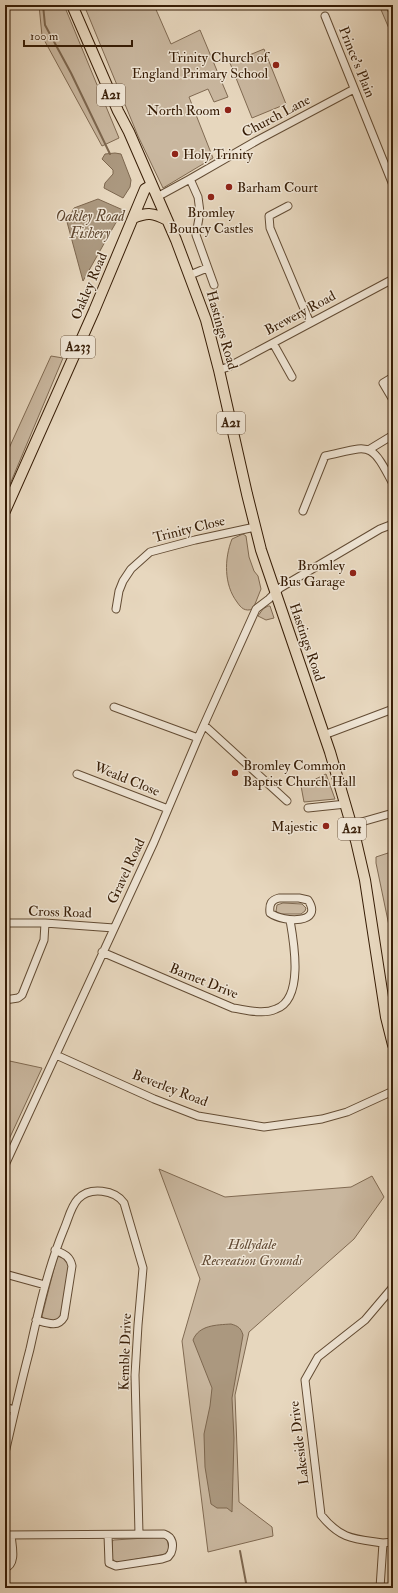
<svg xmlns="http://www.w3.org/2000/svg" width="398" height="1593" font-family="'IM FELL Double Pica',serif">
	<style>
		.green { fill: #c9b79f; stroke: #806a52 }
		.water { fill: #ab987f; stroke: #7d674f }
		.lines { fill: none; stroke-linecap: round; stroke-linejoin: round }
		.stream { stroke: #7d674f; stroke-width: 2 }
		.street-casing { stroke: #634c34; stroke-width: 9 }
		.primary-casing { stroke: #371d06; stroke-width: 12 }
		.street { stroke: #efe5d5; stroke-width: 7 }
		.primary { stroke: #e7d7be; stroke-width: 10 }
		.poi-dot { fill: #8f2418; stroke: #efe5d5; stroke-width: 1.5 }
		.labels { text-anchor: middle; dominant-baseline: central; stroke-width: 3; stroke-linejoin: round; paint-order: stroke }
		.shield { fill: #efe5d5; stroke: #6e5944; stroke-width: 1 }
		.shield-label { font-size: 13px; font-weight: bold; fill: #371d06 }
		.poi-label { font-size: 14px; fill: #371d06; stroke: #efe5d5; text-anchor: end }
		.street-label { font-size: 14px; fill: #371d06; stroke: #efe5d5 }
		.park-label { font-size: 14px; font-style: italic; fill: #634b34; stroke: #efe5d5 }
		.water-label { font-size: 15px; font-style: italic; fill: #604830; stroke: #efe5d5 }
	</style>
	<rect width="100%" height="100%" fill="#e7d7be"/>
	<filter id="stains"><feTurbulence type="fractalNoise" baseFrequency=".005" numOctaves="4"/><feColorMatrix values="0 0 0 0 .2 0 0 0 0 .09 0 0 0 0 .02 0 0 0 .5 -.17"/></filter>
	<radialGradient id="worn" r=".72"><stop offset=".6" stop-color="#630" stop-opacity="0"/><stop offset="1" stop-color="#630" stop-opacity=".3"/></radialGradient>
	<path class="green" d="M39,5H64L119,138L102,146L42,36Z
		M84,5H154L171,44L200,30L228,97L214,102L208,89L189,97L213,158L163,188L138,136Z
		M379,5H385C391,17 393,24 393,38Z
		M264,49L286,104L252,118L230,63Z
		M51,356L63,358L5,496V457Z
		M243,534L246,536L249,557L254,571L258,576L261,589L253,609C245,612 241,608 237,602C224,585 224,559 232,539Z
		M268,606H270L274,618L266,620L258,616L263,609Z
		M326,774L335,799L304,802L301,786Z
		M391,852H393V945L376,863V857Z
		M283,903L302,904L306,908L305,911L301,914H279L276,911L277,905Z
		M5,1060L42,1068L5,1148Z
		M159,1169L225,1197L351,1187L372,1176L384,1197L354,1239L249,1332L235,1395L239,1502L272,1527L273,1536L208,1552L182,1341L200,1279Z
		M58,1256L64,1258L69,1264L61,1318L54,1322L44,1319L42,1316L57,1257Z
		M161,1537L167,1538L169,1550L166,1554L120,1562H115L112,1558V1541L114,1540Z
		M5,1540L9,1544V1562L5,1565Z"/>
	<path class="water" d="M115,153L121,154L131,180L130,187L123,198L104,188L105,183L113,174V170L102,159L105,154Z
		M98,199L123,210L83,281L67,222L74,208Z
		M231,1324C238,1326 241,1328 243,1335L232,1398L234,1438L232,1512L227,1508H217L211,1504L205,1467L204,1434L210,1406L212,1388L193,1340C199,1325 216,1325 231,1324Z"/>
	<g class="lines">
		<path class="stream" d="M43,5L45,25L71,73L110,154
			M240,1551L247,1588"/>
		<g class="street-casing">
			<path id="street" d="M325,16L393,185
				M157,197L190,179
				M288,206L269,216L270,228L310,323
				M190,275L207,268
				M214,285L196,235L200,212L198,197L190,179L258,140L354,89
				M273,343L292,377
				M219,370L228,367L393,279
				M393,377L383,383L393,400
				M370,449L393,435
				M303,511L325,456C371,446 370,440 393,484
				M116,609L119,591L123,581L131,569L150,552L195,540L255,527
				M114,707L198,738
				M204,725L287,801
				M324,735L393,709
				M77,774L168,809
				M308,808L346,804
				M351,825L393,813
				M279,898H299L308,900C324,924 284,923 270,913C269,904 271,900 279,898Z
				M5,923H45L114,928
				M102,952L233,1008C247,1010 263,1015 276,1009C304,999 294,943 290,920
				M5,1000L18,998L22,995L44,940L45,923
				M56,1055L154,1099L198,1116L264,1127L322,1119L347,1112L393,1091
				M5,1165L154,842L198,738L256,609L269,599L280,588L380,529L393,524
				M5,1274L45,1285
				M36,1320C47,1323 58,1328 64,1317L72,1266C70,1256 64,1254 55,1250
				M5,1407L14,1410
				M5,1453C13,1418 21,1383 30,1349C39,1308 48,1268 64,1229C68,1220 71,1206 78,1199C90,1186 115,1190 124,1203L143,1268L138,1325L135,1375L139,1534
				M5,1535L164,1534C173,1537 174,1545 171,1553L168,1557L162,1559L116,1566L109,1563L108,1535
				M383,1543L393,1542
				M5,1568C17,1564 12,1546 11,1535
				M380,1588L383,1543C355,1539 341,1540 321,1515L305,1380L318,1357L365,1320L393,1287"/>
		</g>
		<g class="primary-casing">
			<path id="primary" d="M72,5L118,111L129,132L176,240L206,320L219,370L247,494L261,550L330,752L356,841L365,880L386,1017L393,1045
				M133,218C148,212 153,213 167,220
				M5,511L94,311L145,189L152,185"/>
		</g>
		<use href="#street" class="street"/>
		<use href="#primary" class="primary"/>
	</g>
	<g class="poi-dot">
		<circle cx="276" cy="65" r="4"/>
		<circle cx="228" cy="110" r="4"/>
		<circle cx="175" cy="154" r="4"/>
		<circle cx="229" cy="187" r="4"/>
		<circle cx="211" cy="197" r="4"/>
		<circle cx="353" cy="573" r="4"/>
		<circle cx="235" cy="773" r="4"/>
		<circle cx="326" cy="826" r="4"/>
	</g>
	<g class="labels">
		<g class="shield">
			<rect x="97" y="84" width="28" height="22" rx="3"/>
			<rect x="61" y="336" width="34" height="22" rx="3"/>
			<rect x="217" y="412" width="28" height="22" rx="3"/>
			<rect x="338" y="818" width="28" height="22" rx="3"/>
		</g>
		<g class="shield-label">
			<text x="111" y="95">A21</text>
			<text x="78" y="347">A233</text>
			<text x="231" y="423">A21</text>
			<text x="352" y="829">A21</text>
		</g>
		<g class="poi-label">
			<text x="268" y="57">Trinity Church of<tspan x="268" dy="16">England Primary School</tspan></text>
			<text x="220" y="110">North Room</text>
			<text x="183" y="154" text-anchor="start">Holy Trinity</text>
			<text x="237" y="187" text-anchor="start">Barham Court</text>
			<text x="211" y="212" text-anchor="middle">Bromley<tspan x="211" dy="16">Bouncy Castles</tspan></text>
			<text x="345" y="565">Bromley<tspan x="345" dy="16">Bus Garage</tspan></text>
			<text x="243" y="765" text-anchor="start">Bromley Common<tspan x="243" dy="16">Baptist Church Hall</tspan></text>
			<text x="318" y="826">Majestic</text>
		</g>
		<g class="street-label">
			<text transform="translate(357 62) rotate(68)">Prince's Plain</text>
			<text transform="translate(276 116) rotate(-28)">Church Lane</text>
			<text transform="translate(89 286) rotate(-67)">Oakley Road</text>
			<text transform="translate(300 313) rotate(-28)">Brewery Road</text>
			<text transform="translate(222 330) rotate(74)">Hastings Road</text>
			<text transform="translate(189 529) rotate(-14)">Trinity Close</text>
			<text transform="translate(307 642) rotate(71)">Hastings Road</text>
			<text transform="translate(127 779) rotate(22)">Weald Close</text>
			<text transform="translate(126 871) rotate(-65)">Gravel Road</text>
			<text transform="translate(60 912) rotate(2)">Cross Road</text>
			<text transform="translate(204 981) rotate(22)">Barnet Drive</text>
			<text transform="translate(170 1088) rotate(21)">Beverley Road</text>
			<text transform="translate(125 1352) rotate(-88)">Kemble Drive</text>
			<text transform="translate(299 1443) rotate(-97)">Lakeside Drive</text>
		</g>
		<g class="park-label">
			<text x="252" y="1244">Hollydale<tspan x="252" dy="16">Recreation Grounds</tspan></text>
		</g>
		<g class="water-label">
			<text x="90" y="216">Oakley Road<tspan x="90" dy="17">Fishery</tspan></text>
		</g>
	</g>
	<rect width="398" height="1593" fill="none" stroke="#e7d7be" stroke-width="20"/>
	<rect x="6" y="6" width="386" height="1581" fill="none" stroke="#371d06" stroke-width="2"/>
	<rect x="10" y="10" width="378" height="1573" fill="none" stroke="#371d06"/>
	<path d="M24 40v6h108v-6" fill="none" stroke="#371d06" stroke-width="2"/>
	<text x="30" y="40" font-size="12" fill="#371d06" stroke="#efe5d5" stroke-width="3" paint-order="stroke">100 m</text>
	<rect width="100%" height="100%" filter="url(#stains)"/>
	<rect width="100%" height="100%" fill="url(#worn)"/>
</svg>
